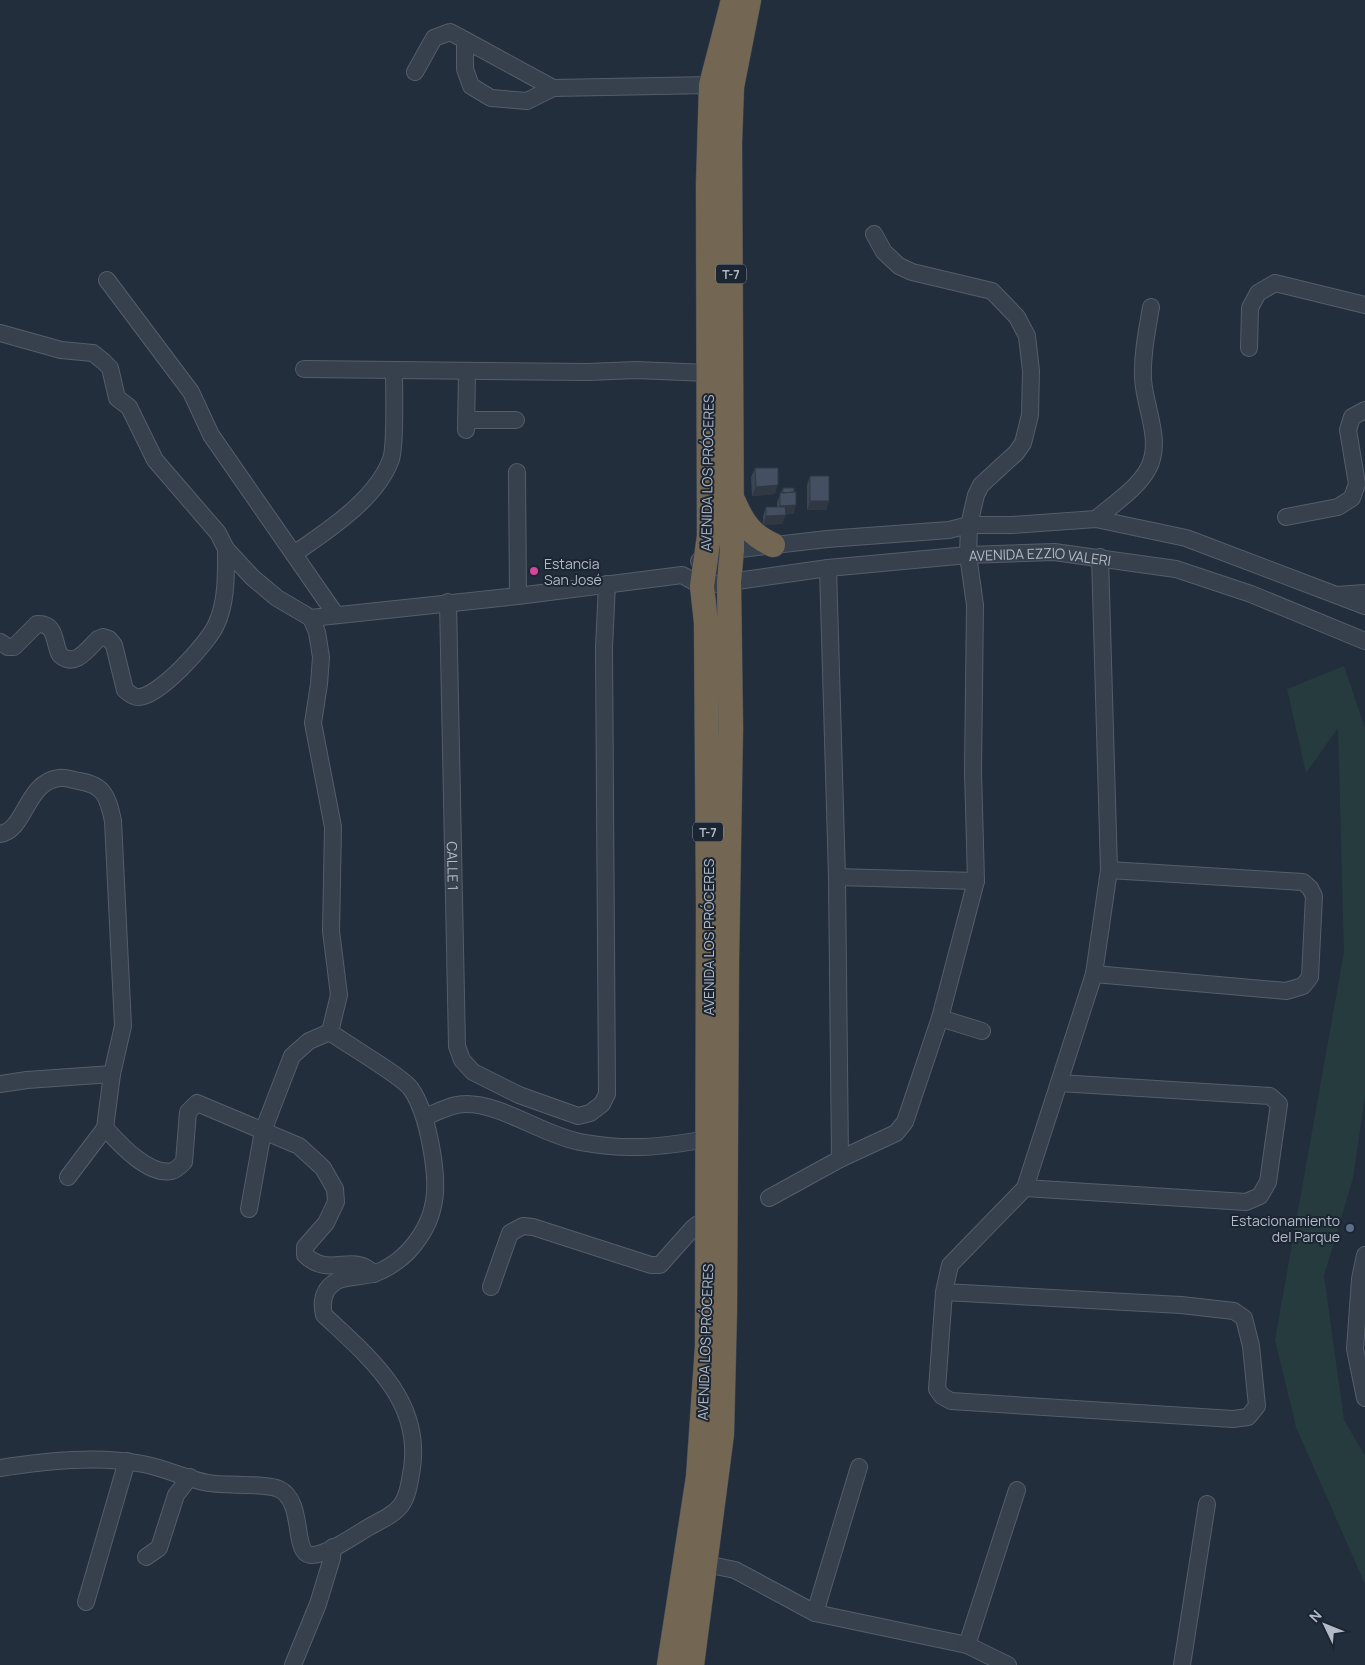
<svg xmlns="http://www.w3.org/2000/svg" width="1365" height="1665" font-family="Manrope,sans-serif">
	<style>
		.green { fill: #253b3e }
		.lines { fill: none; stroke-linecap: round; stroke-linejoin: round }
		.minor-casing { stroke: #555d6b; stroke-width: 18 }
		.highway-casing { stroke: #424a58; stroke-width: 25 }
		.minor { stroke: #37404d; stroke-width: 16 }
		.highway { stroke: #736753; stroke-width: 24 }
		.wall { fill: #3a4553 }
		.shaded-wall { fill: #303844 }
		.building { fill: #445061; stroke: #303844 }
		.hotel-dot { fill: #d1479c; stroke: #1c2532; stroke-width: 2 }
		.service-dot { fill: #5c6f8a; stroke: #1c2532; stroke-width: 2 }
		.labels { text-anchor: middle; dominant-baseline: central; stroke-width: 4; stroke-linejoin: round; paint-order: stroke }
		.shield { fill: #1c2532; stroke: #858d9b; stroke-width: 1 }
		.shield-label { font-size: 12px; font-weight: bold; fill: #b2bac8 }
		.street-label { font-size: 14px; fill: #b2bac8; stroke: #1c2532 }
		.poi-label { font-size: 14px; fill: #b2bac8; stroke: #1c2532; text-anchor: start }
	</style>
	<rect width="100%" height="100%" fill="#232e3d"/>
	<path class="green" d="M1344,666L1365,728V1096L1353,1178L1324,1276L1344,1420L1365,1456V1584L1296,1427L1275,1340L1344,952L1338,728L1306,773L1287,689Z"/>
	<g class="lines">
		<g class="minor-casing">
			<g id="minor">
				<path d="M465,40L553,88"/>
				<path d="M415,72L434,38L450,32L465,40V69L471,86L491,98L527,101L553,88L711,85"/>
				<path d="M107,280L191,392L211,435L336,615"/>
				<path d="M0,333L61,350L93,353L103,361L110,368L117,398L129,407L155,460L218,533L226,549"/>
				<path d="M1249,348L1250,308L1258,293L1275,283L1365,305"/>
				<path d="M304,369L588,372L636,370L708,373"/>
				<path d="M466,420H516"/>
				<path d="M466,430L467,371"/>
				<path d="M517,472L518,596"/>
				<path d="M1286,517L1338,507L1352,498L1357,484L1348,430L1352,417L1365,410"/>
				<path d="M1096,519C1113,504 1137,489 1148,469C1163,441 1145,409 1143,379C1142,355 1147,331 1151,307"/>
				<path d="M294,554C327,531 377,499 391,459C396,445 394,389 394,371"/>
				<path d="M699,561L706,555L732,550L827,539L949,530L969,525H1012L1096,519L1186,538L1365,606"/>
				<path d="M828,568L837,877L840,1159"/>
				<path d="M1337,595L1365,593"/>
				<path id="s1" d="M448,602L457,1046L462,1060L473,1072L519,1095L578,1116L590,1113L602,1104L607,1094L604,648L607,584"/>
				<path id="s2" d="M0,642L8,647H14L37,624C57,623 53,642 60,655C75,668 87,650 98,639L103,637L109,639L114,645L125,690C129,693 133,697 138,697C158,698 208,643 216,625C227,602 226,574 226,549L253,578L277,598L311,618L518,596L682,575L702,586L828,568L968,555L1054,552L1176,569L1251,594L1365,641"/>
				<path d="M0,834C25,831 26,782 59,778C65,777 73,780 79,781C105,785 108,798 113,821L123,1026L112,1074L105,1128L68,1177"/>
				<path d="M837,877L976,881"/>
				<path d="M1094,974L1286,991L1303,986L1310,977L1314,896L1310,888L1303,882L1109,870"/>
				<path d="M940,1018L982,1031"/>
				<path d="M0,1084L27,1080L112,1074"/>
				<path d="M425,1117C437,1112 452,1104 465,1104C500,1103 543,1135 580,1142C628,1151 661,1147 708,1139"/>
				<path d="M105,1128C119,1143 148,1176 172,1171C176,1170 181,1165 184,1162L188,1112L197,1103L299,1146L323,1168L335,1189L336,1202L326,1223L305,1247V1255C330,1279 353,1251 374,1274"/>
				<path d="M1025,1188L1246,1202L1260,1196L1268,1182L1279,1104L1270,1096L1059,1083"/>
				<path d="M769,1198L840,1159L896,1133L905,1122L940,1018L976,881L973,771L975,605L968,555L969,525L976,495L981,485L1016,453L1023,443L1030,415L1031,371L1027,336L1017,317L992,291L912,272L899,266L884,252L874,234"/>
				<path d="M249,1209L263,1131L292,1056L309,1041L330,1032"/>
				<path d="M1365,1255L1360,1279L1355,1349L1365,1398"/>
				<path d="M491,1287L510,1233L523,1226L533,1227L651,1265H660L692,1229L698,1224L708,1222"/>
				<path d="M944,1292L1181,1305L1234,1311L1244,1318L1251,1346L1257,1406L1248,1417L1233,1419L951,1401L942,1396L937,1389L944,1292L950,1265L1025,1188L1094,974L1109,870L1100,557"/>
				<path d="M0,1468C46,1461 97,1455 143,1464C165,1468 186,1479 208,1483C226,1486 267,1483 279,1489C306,1502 291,1555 312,1555C327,1555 355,1535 369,1527C403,1509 406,1507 412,1468C422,1400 369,1357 324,1315C321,1302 323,1290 335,1282C344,1276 362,1277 372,1274C380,1272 389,1267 396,1262C413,1250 429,1227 433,1206C440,1178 428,1113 411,1089C402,1076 346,1044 330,1032L339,995L331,931L333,827L313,723L319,684L321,657L317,632L311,618"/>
				<path d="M146,1557L159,1548L176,1495L190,1477"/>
				<path d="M706,1564L735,1570L815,1613L967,1645L1008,1665"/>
				<path d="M86,1602L127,1461"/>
				<path d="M815,1613L859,1467"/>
				<path d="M967,1645L1017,1490"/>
				<path d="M293,1665L318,1604L332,1558L333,1547"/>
				<path d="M1182,1665L1207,1504"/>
			</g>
		</g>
		<g class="highway-casing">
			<path id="highway" d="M734,502C743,523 751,535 773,545
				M669,1665L698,1477L707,1346L708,907L706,623L702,586L709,536L708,184L711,85L733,0
				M692,1665L722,1434L725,1310L727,962L731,728L729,582L732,550L730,143L732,87L749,0"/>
		</g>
		<use href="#minor" class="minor"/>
		<use href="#highway" class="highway"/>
	</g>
	<path class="wall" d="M755,468L775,494L752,496L751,477Z
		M810,476L829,501L826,510H807V485Z
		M783,488L794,492L796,505L793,514H785L782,524L763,525V516L766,507H777V502Z"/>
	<path class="shaded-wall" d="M778,485L775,494L752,496L756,487Z
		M810,501H829L826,510H807Z
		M796,505L793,514L777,515L780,506Z
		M786,515L782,524L763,525L766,516Z"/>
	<path class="building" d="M755,468H778V485L756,487Z
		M810,476H829V501H810Z
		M783,488H794V492L783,493Z
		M796,492V505L780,506V493Z
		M766,507H785L786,515L766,516Z"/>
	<circle class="hotel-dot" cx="534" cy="571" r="5"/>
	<circle class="service-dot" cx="1350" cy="1228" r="5"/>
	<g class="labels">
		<g class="shield">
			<rect x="716" y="264.5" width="30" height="19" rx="4"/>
			<rect x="693" y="822.5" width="30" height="19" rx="4"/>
		</g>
		<g class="shield-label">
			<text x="731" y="274">T-7</text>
			<text x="708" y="832">T-7</text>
		</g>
		<g class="street-label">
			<text transform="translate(707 473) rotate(-89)">AVENIDA LOS PRÓCERES</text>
			<text stroke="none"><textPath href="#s2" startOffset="1251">AVENIDA EZZIO VALERI</textPath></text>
			<text stroke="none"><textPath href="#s1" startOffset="264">CALLE 1</textPath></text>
			<text transform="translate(708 937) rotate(-90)">AVENIDA LOS PRÓCERES</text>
			<text transform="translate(705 1342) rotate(-88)">AVENIDA LOS PRÓCERES</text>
		</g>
		<g class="poi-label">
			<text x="544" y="563">Estancia<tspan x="544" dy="16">San José</tspan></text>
			<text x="1340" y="1220" text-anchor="end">Estacionamiento<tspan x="1340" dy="16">del Parque</tspan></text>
		</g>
	</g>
	<g transform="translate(1325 1625) rotate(313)" stroke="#1c2532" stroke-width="4" paint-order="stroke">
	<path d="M0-4L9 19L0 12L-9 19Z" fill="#b2bac8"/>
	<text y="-8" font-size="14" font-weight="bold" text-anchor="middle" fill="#b2bac8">N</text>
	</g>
</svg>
